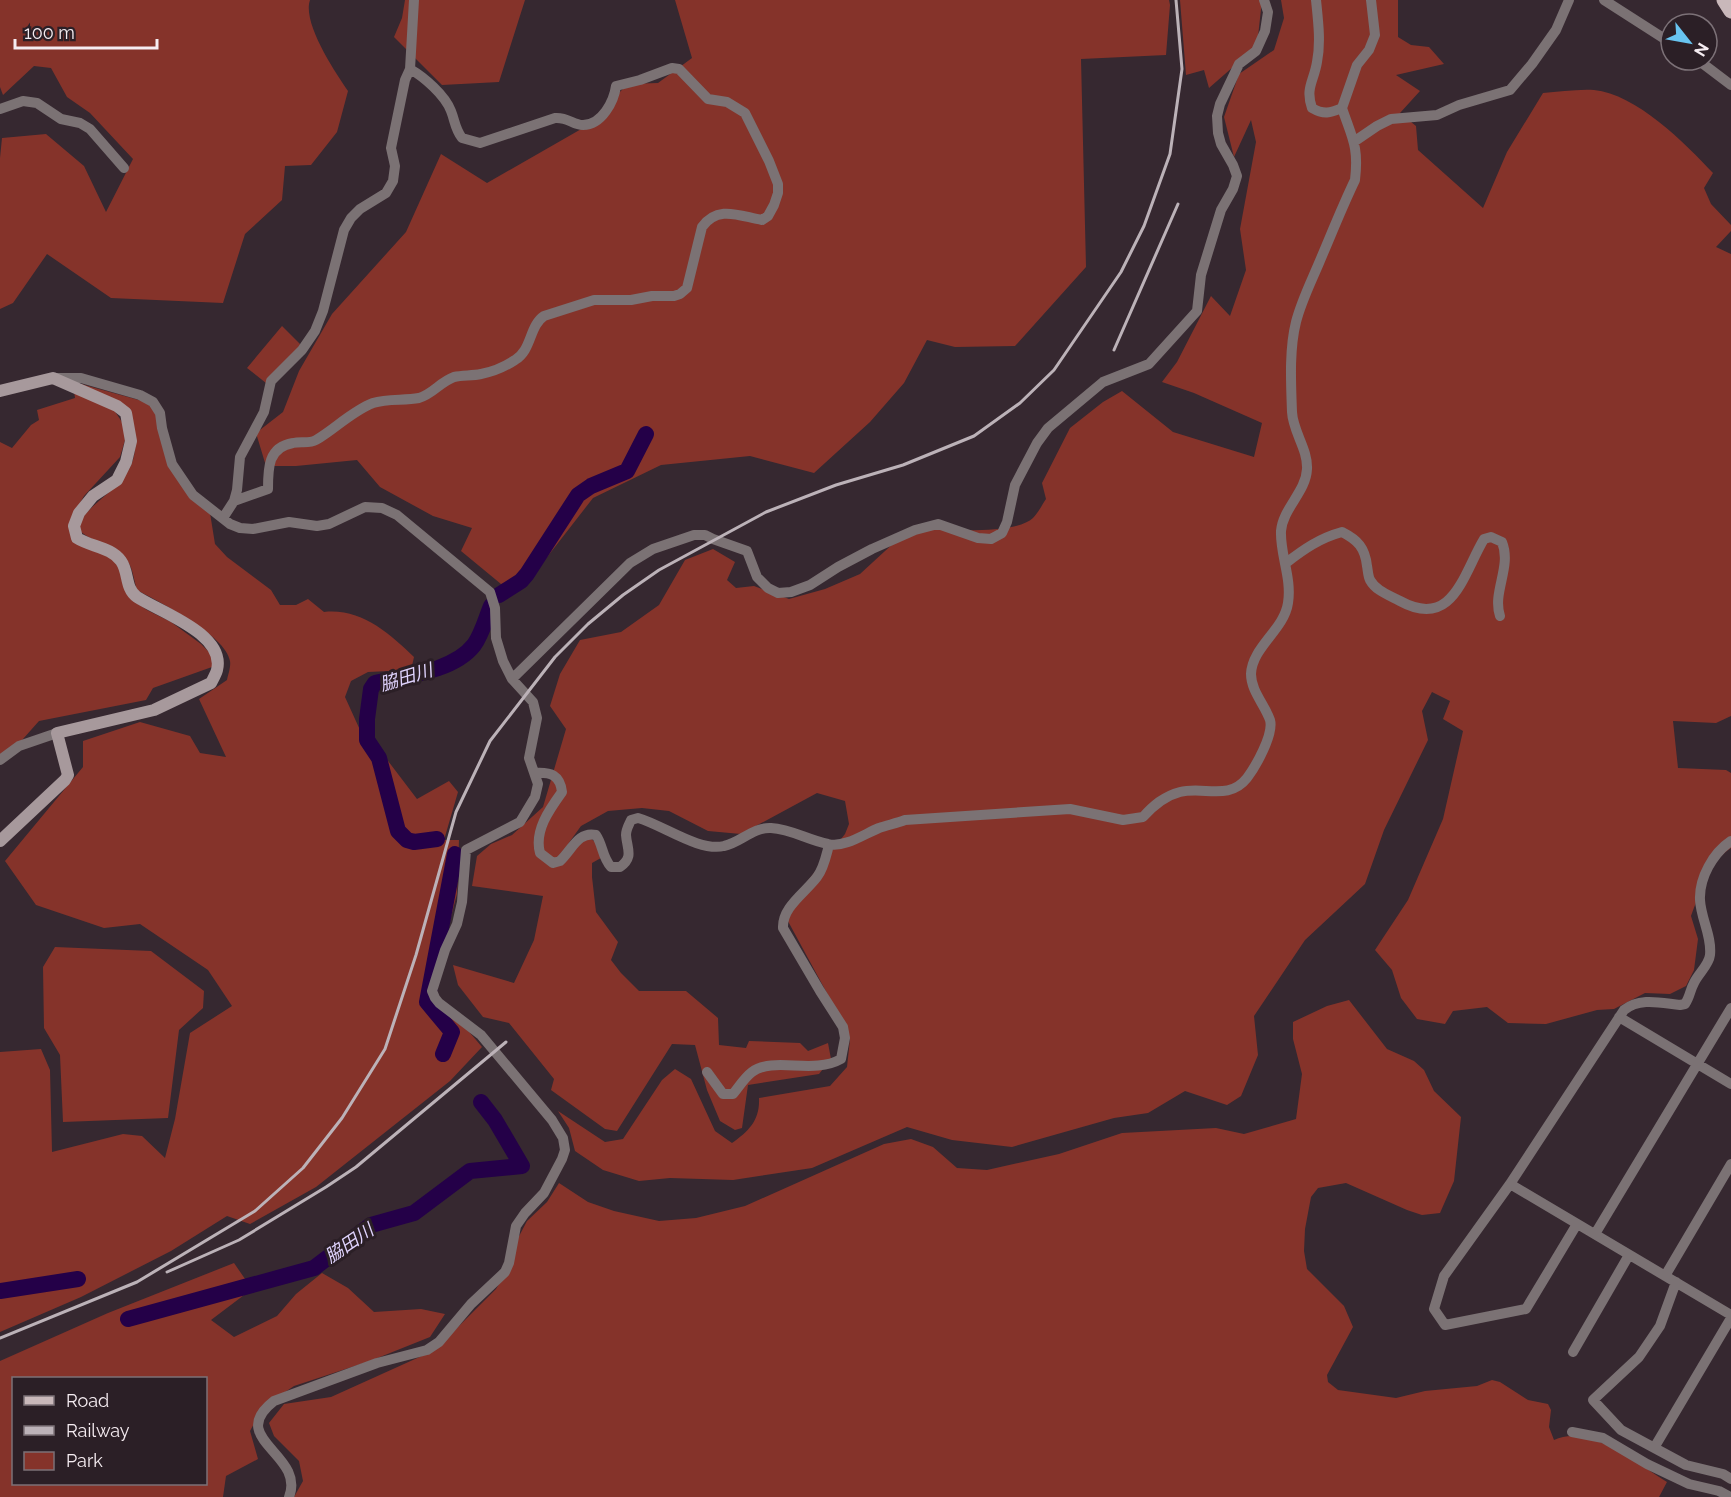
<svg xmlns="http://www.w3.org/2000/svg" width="1731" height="1497" font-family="Raleway,'Noto Sans JP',sans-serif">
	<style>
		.green { fill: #85332a; fill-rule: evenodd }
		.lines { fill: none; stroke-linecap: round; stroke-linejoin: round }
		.river { stroke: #240048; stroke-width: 16 }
		.street { stroke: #7b7274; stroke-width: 10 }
		.secondary { stroke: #a7999c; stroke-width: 12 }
		.primary { stroke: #c9b8ba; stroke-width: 15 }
		.rail { stroke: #bcb2b8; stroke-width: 3 }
		.labels { text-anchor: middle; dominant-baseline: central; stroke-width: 6; stroke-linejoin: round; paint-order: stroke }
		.water-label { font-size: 18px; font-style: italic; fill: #dfd3fd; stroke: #2b1f26 }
	</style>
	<rect width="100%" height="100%" fill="#362830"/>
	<path class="green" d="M0,0H310C302,23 335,72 348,91L337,132L311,165L285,166L282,200L245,234L223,303L111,298L47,254L13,303L0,309V158L2,138L46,134L84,166L106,212L133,159L90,113L67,97L51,68L34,66L3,95L0,87Z
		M405,0H525L499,82L442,85L394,37L402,18Z
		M675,0H1169L1170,5L1166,55L1081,59L1086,267L1015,346L955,347L927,340L904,383L870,422L814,473L750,456L661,465L593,498L530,579L501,584L461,551L472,528L433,516L380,487L357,460L296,466H266L256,433L283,412L299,371L332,314L406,232L441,154L487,183L583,128L628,84L658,83L692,58Z
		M1180,0H1262L1257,46L1209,88L1204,70L1186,75Z
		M1281,0H1398V37L1411,45L1429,47L1444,64L1396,75L1420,91L1400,113L1416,126L1418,150L1483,208L1507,152L1543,93C1559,92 1577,89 1594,90C1636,94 1685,143 1713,173L1704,188L1711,204L1731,225V231L1716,247L1731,254V716L1716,723L1673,721L1678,768L1726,770L1731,773V848C1709,862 1700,893 1691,916L1698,939L1694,970L1686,986L1670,994L1645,993L1614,1009L1597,1010L1546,1024L1508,1023L1487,1007L1453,1011L1445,1024L1417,1019L1401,998L1392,970L1375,950L1408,900L1443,819L1463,731L1443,719L1450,701L1432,692L1422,711L1428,740L1384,830L1365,884L1305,940L1254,1016L1258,1055L1241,1096L1227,1105L1185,1091L1148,1113L1114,1118L1012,1147L952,1140L907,1127L812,1168L733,1180L670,1178L639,1181L603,1170L575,1151L569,1128L558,1111L605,1142L623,1139L662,1080L675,1069L691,1079L715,1131L732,1143C749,1131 760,1120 759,1098L830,1086L847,1067L850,1039L828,995L783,912L845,834L849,824L845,801L817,793L741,834L708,831L669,811L642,808L608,811L581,826L568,844L586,834L608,854L592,863V877L596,912L618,942L611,960L621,973L639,991H686L718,1018L719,1045L746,1048L749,1041L800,1043L808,1051L828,1043L831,1059L819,1074L748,1085L742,1128L735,1130L720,1121L707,1090L695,1045L672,1044L617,1131L605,1129L551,1090L554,1079L509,1023L483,1017L458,985L453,965L514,983L534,940L543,896L472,886L477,856L491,844L512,835L543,807L566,729L550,706L560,674L580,640L621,632L659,605L685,560L713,549L735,562L727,580L736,588L754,586L789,599L825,589L860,574L910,528C937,529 1014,536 1033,518C1038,513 1042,505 1046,499L1042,483L1070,428L1103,402L1122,391L1173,432L1254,457L1262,423L1194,393L1162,382L1177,362L1211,296L1230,316L1246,270L1240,229L1256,142L1251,120L1234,157L1224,117L1239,74L1274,50L1284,18Z
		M282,326L301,345L266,383L247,368Z
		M81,384L146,402L156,412L170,467L210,513L215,544L227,557L271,590L280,605H296L308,599L324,612C361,608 389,633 414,657L411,670L368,672L351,681L345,697L360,730L382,753L417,799L449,781L458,792L444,840H459L457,894L432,988L482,1047L450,1081L316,1187L250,1224L227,1216L171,1251L81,1297L0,1332V1052L41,1049L50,1070L52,1152L123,1134L142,1136L165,1158L175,1119L190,1033L232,1006L208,970L140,924L104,928L36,905L5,861L83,767V741L140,722L190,736L200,753L226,757L199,699L227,680C228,675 231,667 230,661C226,635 159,602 137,590C134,581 133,569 128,562C117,545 94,544 80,531L79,521C108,486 145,479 133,423Z
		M74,391L114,410L124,425L125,440L120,457L84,496L72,517L73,537L107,554L119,565L132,600L147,610L171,622L201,644L213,656L212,667L153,688L146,700L39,721L15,748L0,757V442L12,448L31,425L39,420L37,410L75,398Z
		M55,947L151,951L204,991L203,1008L179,1030L168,1118L63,1122L60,1055L44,1028L43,967Z
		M1349,1000L1387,1049L1414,1061L1424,1070L1434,1091L1461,1117L1454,1181L1440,1213L1422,1215L1407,1210L1346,1183L1318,1188L1311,1197L1305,1229L1304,1251L1307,1269L1344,1306L1353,1327L1327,1375L1328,1382L1338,1390L1396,1398L1425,1391L1477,1386L1492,1380L1500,1382L1528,1400L1548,1404L1551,1410L1549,1427L1554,1440C1589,1423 1638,1464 1667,1482L1659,1497H294L303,1481L299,1461L274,1436L269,1423L284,1404L331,1397L435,1350L496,1289L512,1263L516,1242L527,1221L547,1202L559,1183L588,1202L614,1211L659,1221L696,1218L745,1206L884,1144L911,1139L933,1147L957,1168L987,1170L1059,1154L1122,1133L1216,1128L1244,1134L1296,1119L1302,1074L1293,1039V1022L1327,1006Z
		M234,1263L252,1289L211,1320L234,1337L277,1316L296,1294L322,1273L348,1288L374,1312L421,1309L445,1314L430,1337L370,1361L294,1386L263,1407L250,1431L258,1459L226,1476L223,1497H0V1361L108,1313ZM14,1378H206V1484H14Z"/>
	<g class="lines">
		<path class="river" d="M499,595L521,581L527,574L578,495L591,486L627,471L646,434
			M437,839L414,842L407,840L398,831L379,758L367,740V719L371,689L375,683C406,676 454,671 474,645C482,634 486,618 491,606
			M443,1054L452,1032L427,1002L455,854
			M0,1291L78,1279
			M128,1319L314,1268L371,1225L414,1213L470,1171L522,1166L495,1120L481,1102"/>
		<path class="street" d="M1316,0C1318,20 1321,42 1317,62C1314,81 1305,88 1312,108C1324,115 1330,113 1342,108
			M1604,0L1671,43
			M1698,60L1731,85
			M0,109L23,101L37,103L61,119L80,123L90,129L124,168
			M1355,141L1377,126L1391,119L1437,115L1459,105L1510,90L1532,64L1556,30L1569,0
			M54,378H81L140,395L153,402L160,413L162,428L172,464L193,495L230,524L240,528L253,529L289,522L317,526L329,524L365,507L382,508L397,515L490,592L495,608L496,638L503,661L512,679L533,702L537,718L529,758L538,784L535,797L520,822L466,850L462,902L457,924L445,950L432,991L435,998L439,1003L481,1035L552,1120L563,1138L565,1150L562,1159L544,1193L525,1213L516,1226L509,1263L505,1272L471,1304L439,1342L427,1350L377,1363L274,1401C225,1439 306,1454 289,1497
			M234,501L268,489C268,468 268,447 293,443C301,441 309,444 316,440C335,429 352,411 373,403C388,398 404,401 419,398C433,394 440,382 454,377C463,375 472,376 481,374C492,372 506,366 515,360C532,350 529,326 544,316L594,300H631L652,296H674L680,294L687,288L702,227C718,205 739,216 762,220L768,216L774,205L778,193V184L769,161L745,113L727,102L708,99L679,69L672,68L640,80L616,86C614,101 602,125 583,125C573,125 568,117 555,118L480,143L462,138C455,129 455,121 451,111C445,95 424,77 410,69
			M223,518L234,501L237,490L240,457L264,412L271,381L302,350L315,331L323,311L344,230L351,218L360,209L386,193L393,181L395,166L391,148L405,80L410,69L414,0
			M1286,563C1304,549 1320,538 1342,532C1358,540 1365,548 1367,566C1368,571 1368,576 1370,580C1376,591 1389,595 1400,601C1453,630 1463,574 1484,539L1491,537L1502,542C1512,567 1492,592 1500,616
			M512,679L630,563L653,549L694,535H705L713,539L747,551L757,577L768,588L778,593L791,592L810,585L838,567L872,549L915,530L938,524L978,538L991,539L1002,533L1007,522L1015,485L1037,443L1048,428L1103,382L1149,364L1197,311L1201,275L1221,210L1233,189L1237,176L1233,165L1221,144L1218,133L1217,116L1220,104L1239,64L1256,51L1265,31L1268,12L1264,0
			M0,760L19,746L57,733
			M535,773C551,772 560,775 562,792C549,810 534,831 540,853L553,863L560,861C572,850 578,831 596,835C603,845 602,857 611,867H620C634,857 627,849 626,835C626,829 629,825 631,820L638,818C663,825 699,852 724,846C740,843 753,827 771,828C791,829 808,840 828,844C845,848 864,834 879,828C888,825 897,823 905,820L1070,809L1123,820L1143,817C1153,806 1164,796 1180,792C1204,786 1229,801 1247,778C1256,766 1274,734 1270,720C1265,705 1251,691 1251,674C1252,647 1284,630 1288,603C1292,578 1280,555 1281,531C1283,508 1306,492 1307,469C1308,449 1293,432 1292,412C1291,384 1289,350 1296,322C1301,302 1311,282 1319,263C1331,235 1342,207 1355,180C1359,146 1352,138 1342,108L1357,65L1369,50L1375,35L1371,0
			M1731,841C1713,853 1699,878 1700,900C1701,919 1712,936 1710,955C1709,965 1698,974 1694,983C1690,990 1690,997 1685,1004L1680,1005C1661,1003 1640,997 1624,1010L1510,1184L1731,1315
			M1619,1017L1731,1084
			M707,1072L723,1094H733C739,1087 744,1078 752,1072C774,1056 813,1075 841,1059L845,1038L843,1027L820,991L783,928C782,907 805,893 817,877C824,868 826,856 829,845
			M1510,1184L1444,1276L1434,1309L1445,1325L1526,1309L1577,1224
			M1595,1234L1731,1008
			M1665,1276L1731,1164
			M1676,1282L1660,1326L1639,1357L1593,1400L1621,1430L1686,1465L1723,1474L1731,1479
			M1573,1352L1629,1255
			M1572,1432L1603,1438L1647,1464L1689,1484L1719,1491L1730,1497
			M1654,1448L1731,1318"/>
		<path class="secondary" d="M0,391L53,378L117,406L126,413L131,441L126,462L117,480L93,496L79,513L74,526L77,538C91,547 111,547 121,561C129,572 125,589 137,597C160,612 226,634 217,670C216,674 213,679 211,683L154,710L57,733L68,775L65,780L0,841"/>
		<path class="primary" d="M1724,0L1731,11"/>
		<path class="rail" d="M1114,350L1178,204
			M167,1272L239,1240L326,1187L356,1167L506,1042
			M0,1338L137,1282L255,1211L303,1168L342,1118L385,1049L416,955L456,812L490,741L555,657L588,624L623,595L659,570L766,512L836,485L903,465L974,436L1020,403L1054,370L1121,272L1144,226L1170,154L1182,69L1176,0"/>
	</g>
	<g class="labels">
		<g class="water-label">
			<text transform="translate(406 677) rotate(-17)">脇田川</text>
			<text transform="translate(349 1243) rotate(-34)">脇田川</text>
		</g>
	</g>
	<rect x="12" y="1377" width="195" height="108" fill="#2b1f26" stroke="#7c7177" stroke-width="1.5"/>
	<rect x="24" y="1396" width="30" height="9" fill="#c9b8ba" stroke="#7c7177" stroke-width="1.5"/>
	<text x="66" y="1407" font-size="18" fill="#f5ecf1">Road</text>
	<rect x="24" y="1426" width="30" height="9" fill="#bcb2b8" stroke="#7c7177" stroke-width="1.5"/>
	<text x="66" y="1437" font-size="18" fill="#f5ecf1">Railway</text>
	<rect x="24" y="1452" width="30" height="18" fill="#85332a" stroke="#7c7177" stroke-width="1.5"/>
	<text x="66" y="1467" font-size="18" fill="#f5ecf1">Park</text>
	<g transform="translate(1689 42) rotate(121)"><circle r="28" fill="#2b1f26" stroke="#7c7177" stroke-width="1.5"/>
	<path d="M0-4.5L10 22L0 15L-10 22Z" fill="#68c4f0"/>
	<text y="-9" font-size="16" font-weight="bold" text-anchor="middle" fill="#f5ecf1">N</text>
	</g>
	<path d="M15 39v9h142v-9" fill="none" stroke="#f5ecf1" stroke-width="3"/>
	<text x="24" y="39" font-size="18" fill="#f5ecf1" stroke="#2b1f26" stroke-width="4.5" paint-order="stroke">100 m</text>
</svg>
